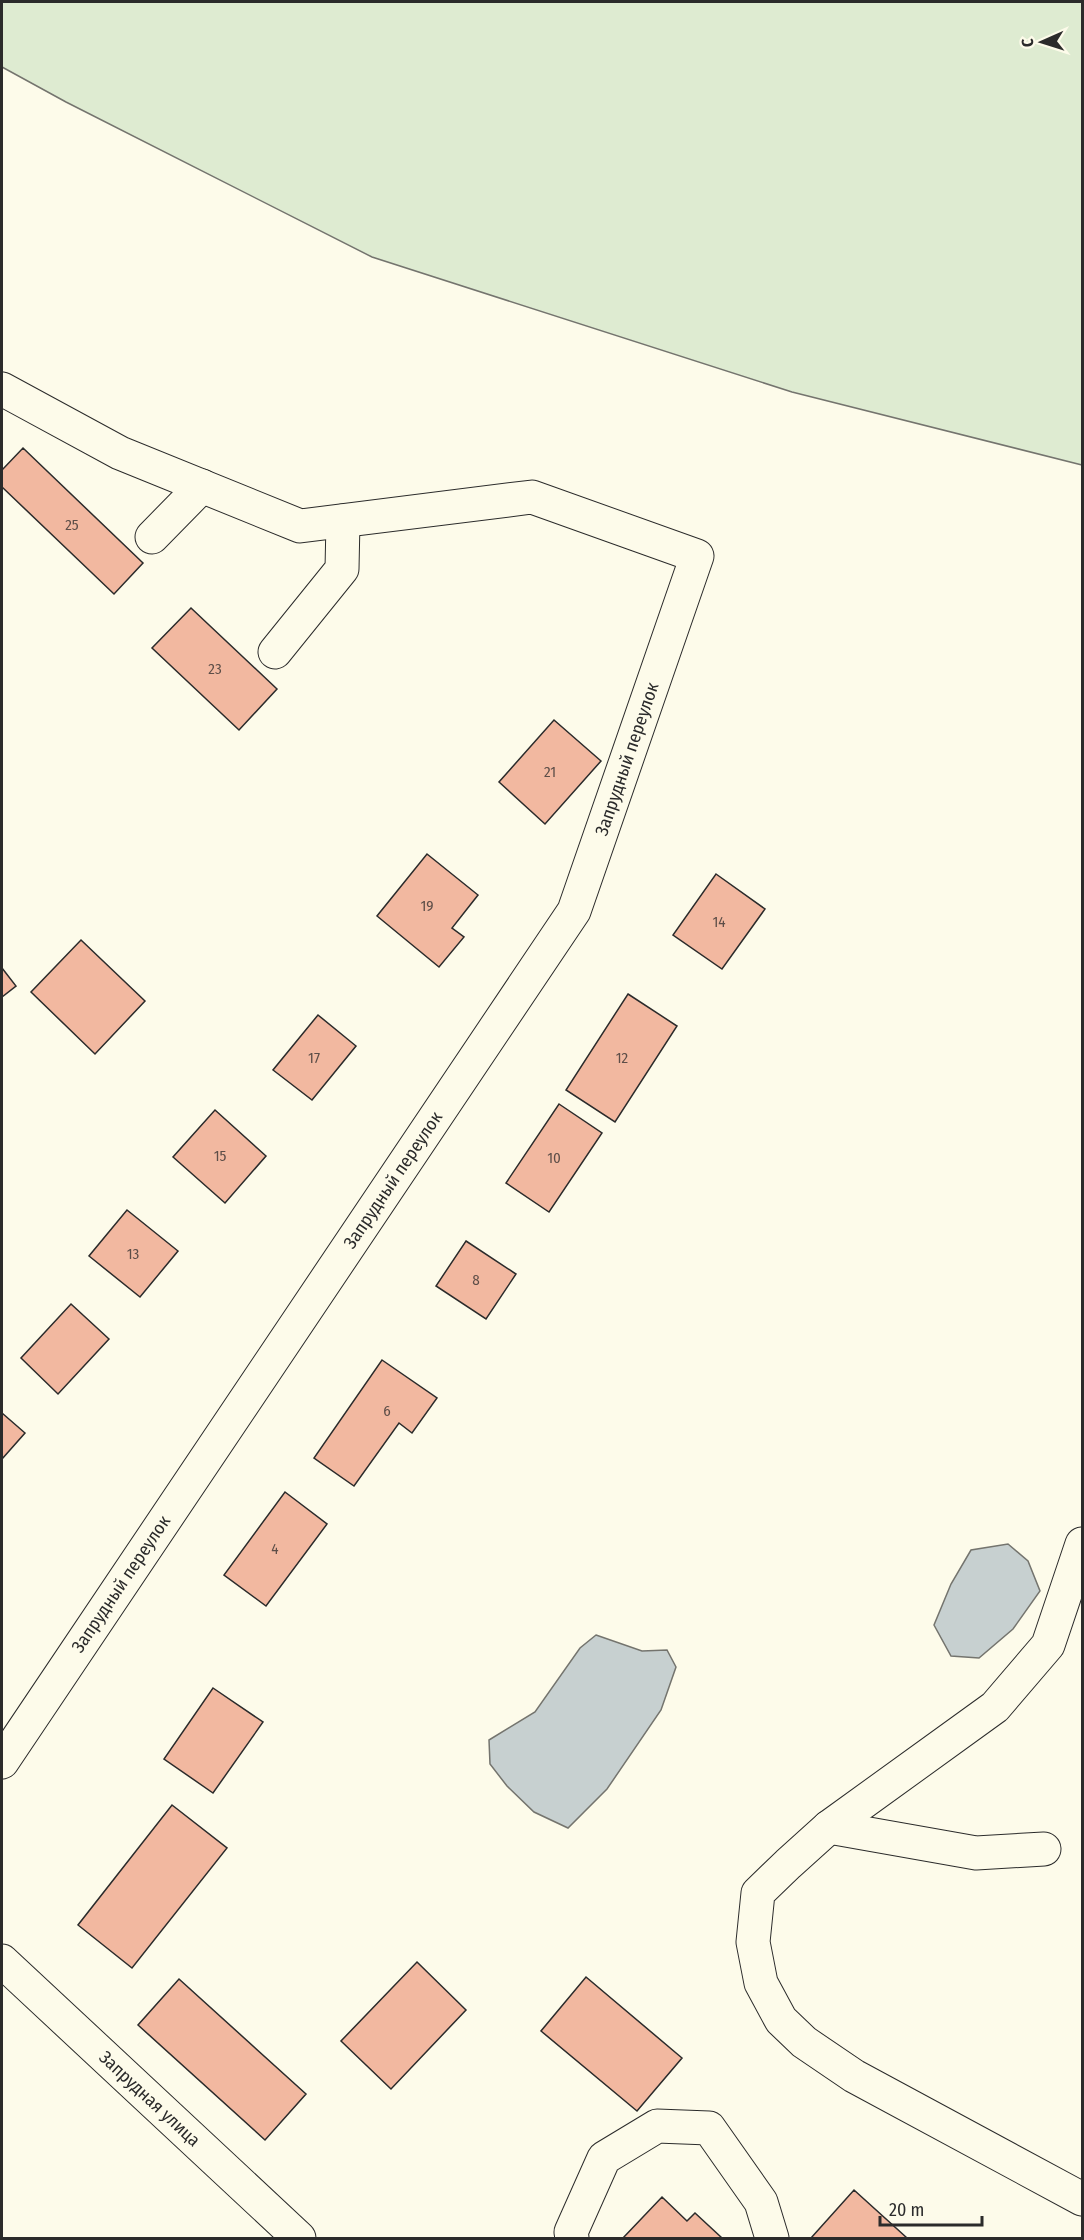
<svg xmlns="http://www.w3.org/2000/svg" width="1084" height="2240" font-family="'Fira Sans Condensed',sans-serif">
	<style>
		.green { fill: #deebd1; stroke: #74746e; stroke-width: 1.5 }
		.water { fill: #c7d0d0; stroke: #74746e; stroke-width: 1.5 }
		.building { fill: #f2b8a0; stroke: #2b2b2b; stroke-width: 1.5 }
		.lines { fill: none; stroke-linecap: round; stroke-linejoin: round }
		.minor-casing { stroke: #2b2b2b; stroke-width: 35 }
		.minor { stroke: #fdfbea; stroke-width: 33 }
		.labels { text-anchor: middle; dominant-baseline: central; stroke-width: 4.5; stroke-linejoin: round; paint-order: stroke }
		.number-label { font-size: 15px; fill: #5d4e48 }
		.street-label { font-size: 18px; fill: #2b2b2b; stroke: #fdfbea }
	</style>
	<rect width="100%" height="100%" fill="#fdfbea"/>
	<path class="green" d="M2,2H1082V465L792,392L372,257L66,102L2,67Z"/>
	<path class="water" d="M1008,1544L1028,1561L1040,1591L1013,1629L979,1658L951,1656L934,1625L951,1584L971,1550Z
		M596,1635L642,1651L667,1650L676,1667L661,1710L607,1789L568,1828L534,1812L507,1786L490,1764L489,1740L535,1712L580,1648Z"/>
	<path class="building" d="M23,448L143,563L114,594L2,487V470Z
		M191,608L277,689L239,730L152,648Z
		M554,720L601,761L545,824L499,782Z
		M427,854L478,895L452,928L464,937L439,967L377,916Z
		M716,874L765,909L722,969L673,935Z
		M81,940L145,1001L95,1054L31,992Z
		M2,968L16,986L2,997Z
		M628,994L677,1026L615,1122L566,1090Z
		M318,1015L356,1046L312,1100L273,1070Z
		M559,1104L602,1133L549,1212L506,1183Z
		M215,1110L266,1156L225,1203L173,1157Z
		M127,1210L178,1251L140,1297L89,1256Z
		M466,1241L516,1274L486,1319L436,1286Z
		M71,1304L109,1339L58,1394L21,1358Z
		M382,1360L437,1398L412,1433L399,1423L354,1486L314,1458Z
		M2,1413L25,1433L2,1459Z
		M285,1492L327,1524L266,1606L224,1575Z
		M213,1688L263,1722L213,1793L164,1759Z
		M172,1805L227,1848L132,1968L78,1925Z
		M417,1962L466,2010L391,2089L341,2041Z
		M586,1977L682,2058L637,2111L541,2031Z
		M179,1979L306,2094L265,2140L138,2025Z
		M854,2190L907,2238H811Z
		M662,2197L687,2221L695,2213L722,2238H623Z"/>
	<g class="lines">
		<g class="minor-casing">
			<g id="minor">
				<path d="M2,389L120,453L300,526L532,497L697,556L574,911L2,1762"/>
				<path d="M152,537L202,486"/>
				<path d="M275,652L342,569L343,521"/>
				<path d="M1082,1544L1048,1645L995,1707L829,1827L788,1864L758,1893L753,1942L761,1983L781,2020L804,2042L854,2076L1082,2199"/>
				<path d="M829,1827L976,1853L1044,1849"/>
				<path id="s1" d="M2,1961L299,2238"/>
				<path d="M572,2238L571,2232L604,2158L657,2126L709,2128L761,2202L772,2238"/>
			</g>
		</g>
		<use href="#minor" class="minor"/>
	</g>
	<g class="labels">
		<g class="number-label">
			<text x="72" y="525">25</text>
			<text x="215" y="669">23</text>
			<text x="550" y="772">21</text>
			<text x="427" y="906">19</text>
			<text x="719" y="922">14</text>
			<text x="314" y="1058">17</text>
			<text x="622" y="1058">12</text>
			<text x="220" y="1156">15</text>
			<text x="554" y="1158">10</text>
			<text x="133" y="1254">13</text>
			<text x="476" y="1280">8</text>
			<text x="387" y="1411">6</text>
			<text x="275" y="1549">4</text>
		</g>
		<g class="street-label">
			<text transform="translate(627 759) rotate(-71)">Запрудный переулок</text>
			<text transform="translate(393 1180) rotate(-56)">Запрудный переулок</text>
			<text transform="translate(121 1584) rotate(-56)">Запрудный переулок</text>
			<text stroke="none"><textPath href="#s1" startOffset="202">Запрудная улица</textPath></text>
		</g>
	</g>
	<rect width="1084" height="2240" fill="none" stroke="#2b2b2b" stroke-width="6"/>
	<g transform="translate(1042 42) rotate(267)" stroke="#fdfbea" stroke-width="4.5" paint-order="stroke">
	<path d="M0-4.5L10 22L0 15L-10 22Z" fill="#2b2b2b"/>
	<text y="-9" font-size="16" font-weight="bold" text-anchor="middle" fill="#2b2b2b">С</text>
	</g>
	<path d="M880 2216v9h102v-9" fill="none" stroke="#2b2b2b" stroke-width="3"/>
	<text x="889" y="2216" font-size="18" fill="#2b2b2b" stroke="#fdfbea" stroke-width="4.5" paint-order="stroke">20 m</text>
</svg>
